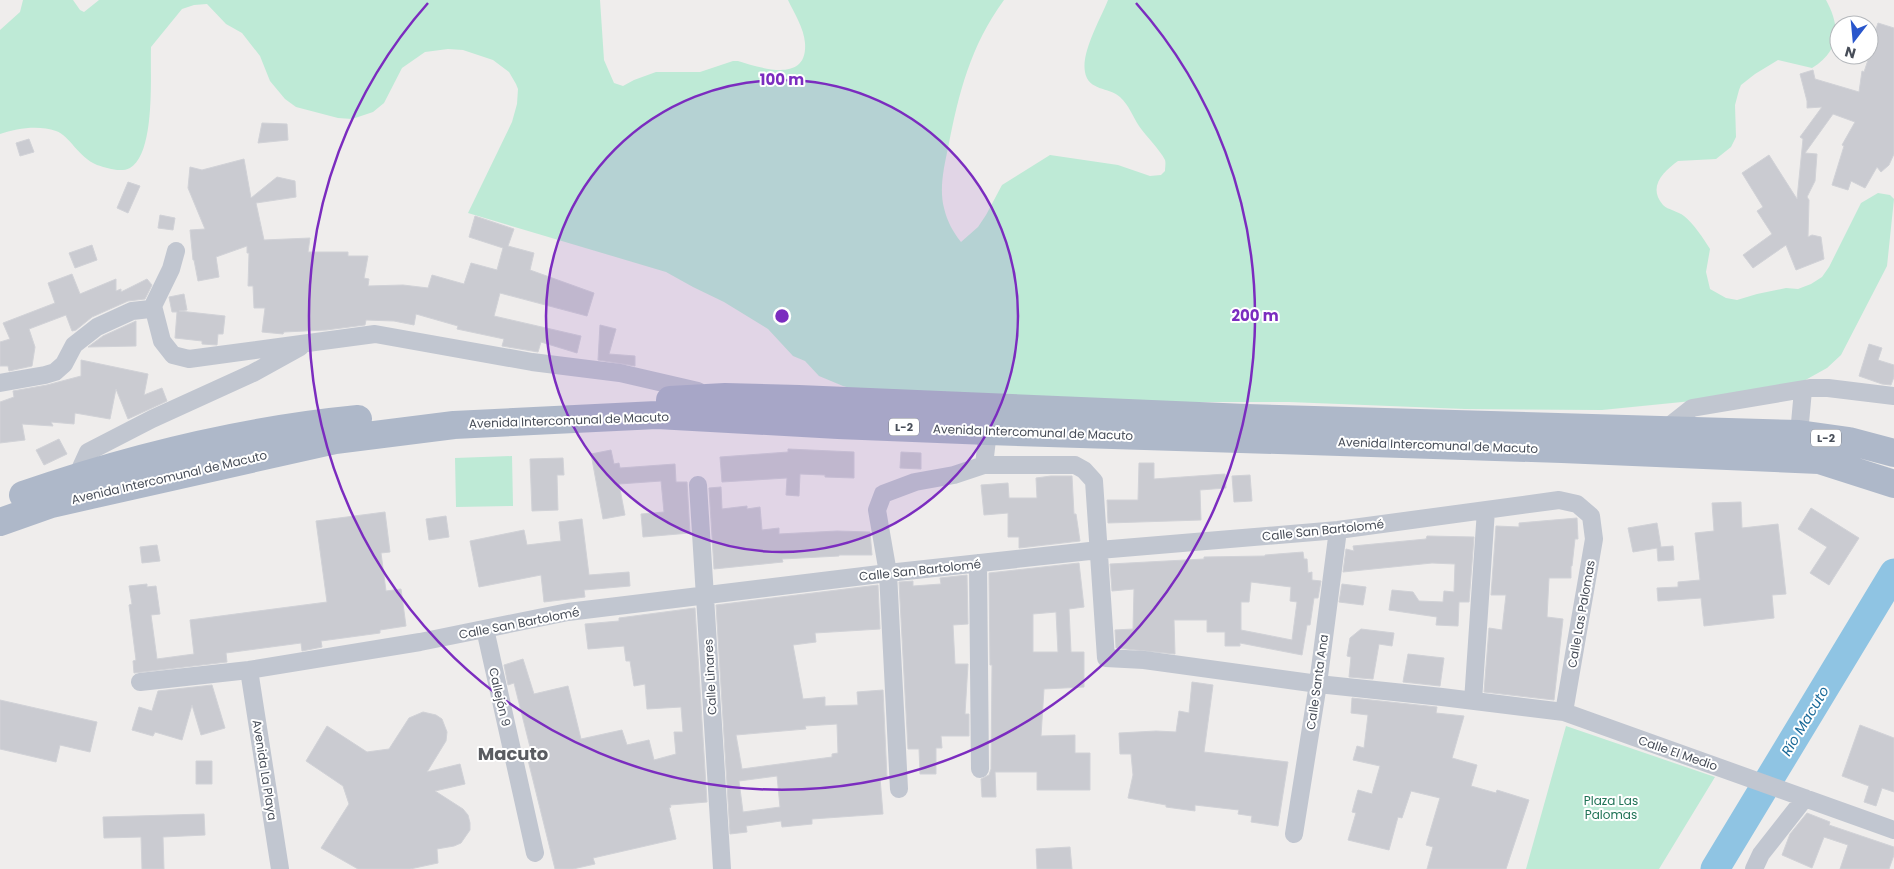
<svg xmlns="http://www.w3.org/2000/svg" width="1894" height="869" font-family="Poppins,sans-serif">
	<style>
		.green { fill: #beead6 }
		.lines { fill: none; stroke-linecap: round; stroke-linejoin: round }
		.river { stroke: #8fc4e3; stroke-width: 29 }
		.building { fill: #cacbd1; stroke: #d1d2d7; fill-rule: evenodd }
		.minor { stroke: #c1c6d0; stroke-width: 18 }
		.primary { stroke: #aeb8c9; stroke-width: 28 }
		.ring { fill: none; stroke: #7b2cbf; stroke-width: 2.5 }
		.labels { text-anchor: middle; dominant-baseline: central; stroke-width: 4; stroke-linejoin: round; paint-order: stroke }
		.shield { fill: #fff; stroke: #7e828a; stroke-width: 1 }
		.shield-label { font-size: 11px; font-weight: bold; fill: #474d58 }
		.street-label { font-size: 12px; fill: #474d58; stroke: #fff }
		.park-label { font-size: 12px; fill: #1f7255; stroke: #fff }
		.water-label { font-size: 14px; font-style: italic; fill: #196998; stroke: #fff }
		.district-label { font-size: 18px; font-weight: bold; fill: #5a5c61; stroke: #fff }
		.centre { fill: #7b2cbf; stroke: #fff; stroke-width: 2.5 }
		.ring-label { font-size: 15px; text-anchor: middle; font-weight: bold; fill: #7b2cbf; stroke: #fff; stroke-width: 4; stroke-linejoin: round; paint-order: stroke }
	</style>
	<rect width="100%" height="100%" fill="#efedec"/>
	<path class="green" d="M23,0H73L80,10L84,12L99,0H600L604,60L614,83L623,86L634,80L656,72H700L733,61H738C761,68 808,84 805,43C804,28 794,13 788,0H1004C970,47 959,92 948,148C944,167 939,189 944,208C947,221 953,232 961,242L978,227L986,215L1002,185L1050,155L1118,165L1150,176L1161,175L1165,171C1165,168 1166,163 1165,160C1160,150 1146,136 1139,126C1133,117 1129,105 1120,97C1109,87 1088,91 1085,72C1081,52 1101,18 1108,0H1826C1841,27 1840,51 1812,68L1778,60L1755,74L1741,85L1739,90L1735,105L1736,137L1731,147L1716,159L1678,161C1664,171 1647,187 1663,205C1668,210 1678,211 1684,216C1694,224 1703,238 1710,249L1706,272L1710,289L1726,298L1737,300L1757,294L1786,288L1798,289L1811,284L1822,277L1829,267L1861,203L1878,193L1890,195L1894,199L1887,266L1841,355L1827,368L1800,383L1732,397L1602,410L1465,409L1289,402H948L875,395L843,386L819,376L805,361L793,356L768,329L724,302L693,287L666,272L468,213L512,122L517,104L518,89L516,84L509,72L493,60L463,50L448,49L425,52L402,68L384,103L373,112L352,119L338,118L296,107L285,99L270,81L260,56L242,33L226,24L207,4L194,5L182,9L151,47C150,73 156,153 130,168C120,173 107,168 97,165C78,157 70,136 56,131C39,125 17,128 0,134V30L20,12Z
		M512,456L513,506L456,507L455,458Z
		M1566,726L1715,777L1659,869H1526Z"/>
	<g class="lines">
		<path class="river" d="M1715,869L1894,573"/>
	</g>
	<path class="building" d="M1878,23L1894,28V154L1889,165L1881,172L1877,167L1865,188L1851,181L1848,190L1832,185L1844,146L1842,145L1855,122L1833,114L1805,153L1817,154L1815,181L1807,197L1809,200L1808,237L1812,235L1821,237L1824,259L1796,270L1786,245L1753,268L1743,255L1772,234L1757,211L1763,207L1742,173L1769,155L1797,199L1803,139L1800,137L1822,107L1807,108V101L1800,74L1813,70L1815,79L1859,92L1862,71L1864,72L1875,39L1873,38Z
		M262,123L287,124L288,140L258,143Z
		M29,139L34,152L20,156L16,143Z
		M244,159L251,198L277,177L295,181L296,197L256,203L264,240L310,238L308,252H348V256H368L364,278L369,279L368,286L403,285L428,288L432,275L464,284L471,263L497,270L503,248L469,237L475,216L514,229L508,246L534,253L530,270L594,293L587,316L500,293L494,316L581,336L577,353L541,342L538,352L502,346L504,339L457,329L458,326L416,314L414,325L394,321L366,320L365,325L326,330L284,332L283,334L262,332L265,308H254L253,286H248L249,253H247V246L216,257L219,277L198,281L194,260H193L190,230L205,229L188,188L190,167L202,170Z
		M128,182L140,186L128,213L117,208Z
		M160,215L175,218L173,230L158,228Z
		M92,245L97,260L75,268L69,253Z
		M72,274L80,294L116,279V291L121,289V292L147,279L152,285L145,299L128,301L92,317L76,330L72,331L66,315L29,329L35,347L32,366L9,371L8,366H0V342L10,339L3,323L55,303L48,283Z
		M184,294L187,310L179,311L225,316L223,334H218L217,345L202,344V341L175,338L177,312H172L169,297Z
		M136,321V346L88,347L103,336Z
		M600,325L616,329L609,354L635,356V366L598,360Z
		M1869,344L1882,348L1878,360L1894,365V377L1891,385L1882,384L1859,376Z
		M81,360L148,374L144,395L162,388L167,401L128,419L116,389L110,419L75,413L74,424L51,422L53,426L22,424L25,440L0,443V402L14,397L13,391L47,385L81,376Z
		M59,439L67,454L44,465L36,450Z
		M788,449L854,452V478L825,477V475L800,474L799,496L786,495L787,478L722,482L720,457L788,452Z
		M611,450L614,464L619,463L620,468L675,464L676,482H687L690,533L643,537L641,514L664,512L661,481L619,484L625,515L603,519L591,454Z
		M901,452L921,453V469L900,468Z
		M563,458L564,475H557L558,510L532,511L530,459Z
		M1139,463H1154V479L1225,474L1226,488L1200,490L1201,520L1108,523L1107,500H1138Z
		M1250,475L1252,501L1234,502L1232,476Z
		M1051,476H1072L1074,514H1076L1080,541L1019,548V537H1008V513L984,515L981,485L1008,483L1009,498H1037L1036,478Z
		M721,487L722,509L747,506V509L760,507L762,530L779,528V534L837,531L870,532L872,555H839V556L782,559L783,562L714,569L709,488Z
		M1741,502L1742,528L1778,524L1786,594L1772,595L1774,618L1704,626L1701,598L1658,601L1657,588L1678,587V582L1700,580L1695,533L1714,531L1712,503Z
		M1811,508L1859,538L1829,585L1810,573L1827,547L1798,529Z
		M385,512L390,552L381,553L386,591L401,589L406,626L380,630V633L321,641L322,647L302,651L301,643L226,653L227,662L134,673L133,661L136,660L129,605L132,604L129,586L147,584V587L156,586L160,614L151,615L157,659L194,654L190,620L327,602L316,521Z
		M446,516L449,537L429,540L426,519Z
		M1577,518L1578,539H1575L1572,566H1571V578H1549L1547,617L1563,619L1554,700L1484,692L1489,628L1502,630L1506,595H1491L1496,526L1519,527V523Z
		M582,519L589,575L629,572L630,586L584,590L585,597L544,602L541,575L479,587L470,541L524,530L527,545L561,541L559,522Z
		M1657,523L1661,547L1673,546L1674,560L1658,561L1657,548L1633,552L1628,528Z
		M1427,536L1474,537L1469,602H1459L1458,626L1436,625L1437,617L1389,610L1392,590L1413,592L1419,601L1443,602L1444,591L1454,592L1455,564L1432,563L1343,572L1346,549L1354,551L1353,546L1426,539Z
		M157,545L160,561L142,563L140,547Z
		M1303,552L1304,559H1307L1308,573L1312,572V580L1321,581L1318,598H1314L1310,625H1307L1302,655L1240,643V646H1225V632H1207V620H1174L1175,654L1116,648L1115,630L1133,629L1134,589L1112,591L1110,564L1204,559V557L1265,556V555ZM1251,582L1291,587L1290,601L1297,602L1292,640L1241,630V602H1249Z
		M1079,563L1084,607L1069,609L1071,652H1084V687L1044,689L1041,736L1075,735V753H1090V790H1037V772H995L996,797H982L981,779L989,775L991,769L992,665H990L989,573ZM1056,612L1058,652H1033V614Z
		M967,575L968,624L953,625L955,664H968L965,714H969V736H941L942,748H936V774H920L919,749H908L899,582L913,581V586L941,584L940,578Z
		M1342,584L1366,587L1363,605L1339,602Z
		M878,585L880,629L815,633L816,642L793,645L803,699L825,697V706L858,705L857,692L883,690L887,778H880L883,814L812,819V824L782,827L781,821L746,826L747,832L730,834L716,605ZM837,724L838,753L832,754V757L742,769L736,735L806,729L805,726ZM777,776L780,807L743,812L739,781Z
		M695,608L707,802L670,805L671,807L669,808L676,839L593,858L595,864L573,869H555L527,756L532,755L514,683L508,685L504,665L523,659L534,694L568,686L581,739L622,730L627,745L649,740L654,760L676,754L674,732H683L681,707L647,709L645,684L634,686L630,661H626L624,646L588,649L585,624L619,621V618Z
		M1361,629L1394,633L1392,646L1379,644L1373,679L1349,677L1351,657L1347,656L1350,638Z
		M1408,654L1444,658L1440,686L1403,682Z
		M1192,682L1213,685L1204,752L1288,762L1278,826L1251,822L1252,816L1238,814L1239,810L1195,805V811L1166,807V805L1128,798L1133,775L1131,754H1120L1119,733L1156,731L1176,732L1179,711L1189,713Z
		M212,685L225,728L201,735L192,705L182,740L155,732L153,736L132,730L139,707L152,711L158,691Z
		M1352,698L1437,707L1436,713L1464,716L1452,758L1477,765L1471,786L1496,793L1497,790L1529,800L1506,869H1427L1433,847L1426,845L1440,798L1411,791L1402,818L1398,817L1389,850L1348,840L1356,813L1352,812L1358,790L1372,794L1380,766L1353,760L1357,746L1364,748L1368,715L1351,713Z
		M0,700L97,722L90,752L60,745L56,762L0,749Z
		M423,712L436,715L442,719L447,732L446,741L427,772L460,764L465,784L435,791L463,809L468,815L470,823V830L461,843L454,846L437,849L438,863L410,869H358L321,848L349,804L343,786L306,761L327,726L367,752L389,749L409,718Z
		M1860,725L1894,738V792L1882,788L1876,806L1864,802L1869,786L1842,776Z
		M196,761H212V784H196Z
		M1807,813L1830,822L1829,825L1894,847V855L1889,869H1840L1848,845L1824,837L1812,868L1782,855L1790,834Z
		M204,814L205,835L163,837L164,869H142L141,837L104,838L103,817Z
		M1070,847L1072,869H1037L1036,849Z"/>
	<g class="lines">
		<path class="minor" d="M153,306L162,341L173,355L189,359L375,334L532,362L620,373L698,391
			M0,383L45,375L55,372L64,364L74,345L97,327L132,311L150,309L153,306L171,269L176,251
			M1668,430L1673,423L1692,408L1810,388H1828L1894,396
			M1799,434L1803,390
			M984,465L988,431
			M77,476L88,452L152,419L253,373L300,347
			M698,485L722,869
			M978,563L980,769
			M485,629L535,853
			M249,670L280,869
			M140,682L249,670L420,642L568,612L888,573L1099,550L1338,530L1559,500L1577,504L1591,516L1594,539L1564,712
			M1473,701L1486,510
			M899,789L888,573L877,510L883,494L915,482L954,475L984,465H1075L1084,470L1094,481L1106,658L1144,660L1318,684L1442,697L1564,712L1894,830
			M1294,834L1318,684L1338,530
			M1754,869L1761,854L1805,798"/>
		<path class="primary" d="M670,400L725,397L799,399L1246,418L1799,434L1849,441L1894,453
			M23,495C130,458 244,430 358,419
			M0,522L51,504L335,440L454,425L657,415L838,425L988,431L1562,449L1819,460L1894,484"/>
	</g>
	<circle cx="782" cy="316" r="236" fill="#7b2cbf" fill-opacity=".12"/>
	<g class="ring">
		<circle cx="782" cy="316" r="236"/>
		<path d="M1136 3A473 473 0 1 1 428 3"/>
	</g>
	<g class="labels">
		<g class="shield">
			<rect x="889" y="418.5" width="30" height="17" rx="4"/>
			<rect x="1811" y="429.5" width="30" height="17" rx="4"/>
		</g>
		<g class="shield-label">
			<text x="904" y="427">L-2</text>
			<text x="1826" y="438">L-2</text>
		</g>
		<g class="street-label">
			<text transform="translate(569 420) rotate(-2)">Avenida Intercomunal de Macuto</text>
			<text transform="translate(1033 432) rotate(2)">Avenida Intercomunal de Macuto</text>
			<text transform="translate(1438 445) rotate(2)">Avenida Intercomunal de Macuto</text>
			<text transform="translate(169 477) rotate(-13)">Avenida Intercomunal de Macuto</text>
			<text transform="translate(1323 530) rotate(-6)">Calle San Bartolomé</text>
			<text transform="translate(920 570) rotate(-6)">Calle San Bartolomé</text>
			<text transform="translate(1581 614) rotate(-80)">Calle Las Palomas</text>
			<text transform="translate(519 623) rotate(-11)">Calle San Bartolomé</text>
			<text transform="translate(710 677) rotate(-93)">Calle Linares</text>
			<text transform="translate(1317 682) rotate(-82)">Calle Santa Ana</text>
			<text transform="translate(500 697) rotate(77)">Callejón 9</text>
			<text transform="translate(1678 753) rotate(19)">Calle El Medio</text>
			<text transform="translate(265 770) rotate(81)">Avenida La Playa</text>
		</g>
		<g class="park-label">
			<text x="1611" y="800">Plaza Las<tspan x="1611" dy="14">Palomas</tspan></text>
		</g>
		<g class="water-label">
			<text transform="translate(1805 721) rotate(-59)">Río Macuto</text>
		</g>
		<g class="district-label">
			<text x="513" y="753">Macuto</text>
		</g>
	</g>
	<circle cx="782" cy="316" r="8" class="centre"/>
	<g class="ring-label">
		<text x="782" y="85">100 m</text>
		<text x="1255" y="321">200 m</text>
	</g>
	<g transform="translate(1854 40) rotate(196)"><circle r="24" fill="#ffffff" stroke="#b5b8bc"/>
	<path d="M0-4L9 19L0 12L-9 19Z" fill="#2956cc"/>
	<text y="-8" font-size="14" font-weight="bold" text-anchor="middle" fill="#474d58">N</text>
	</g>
</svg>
